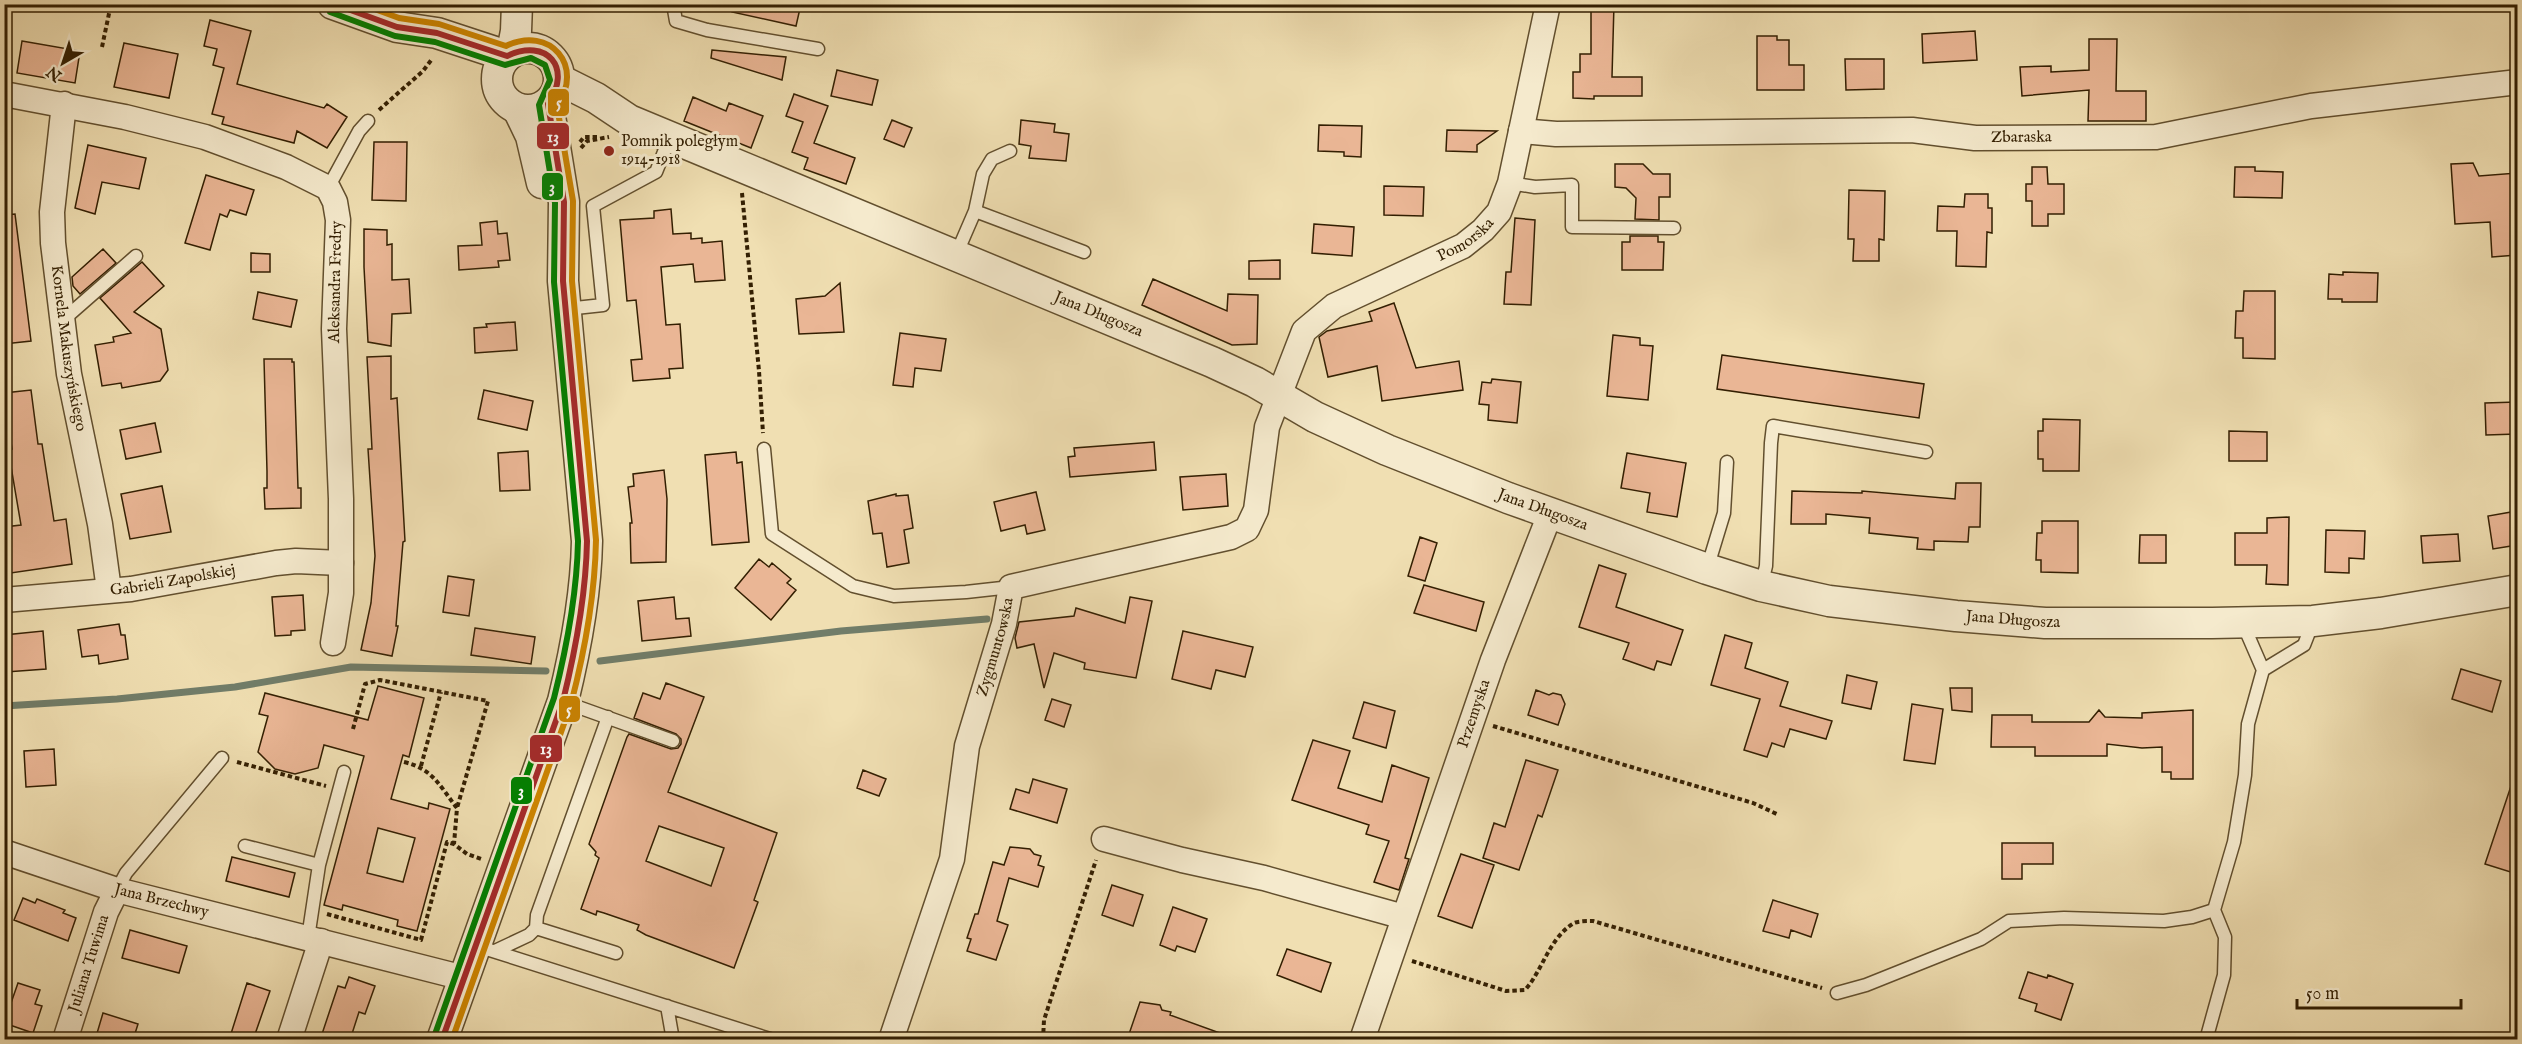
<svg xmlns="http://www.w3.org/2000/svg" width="2522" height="1044" font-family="'IM FELL English',serif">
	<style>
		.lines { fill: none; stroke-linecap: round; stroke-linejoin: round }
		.stream { stroke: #717d69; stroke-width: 7 }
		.building { fill: #eab695; stroke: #331f02; stroke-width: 1.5; fill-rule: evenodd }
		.service-casing { stroke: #624f2e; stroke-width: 15 }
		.minor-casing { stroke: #624f2e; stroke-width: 27 }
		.tertiary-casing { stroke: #624f2e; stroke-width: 33 }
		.path { stroke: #331f02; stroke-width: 4; stroke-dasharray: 4.5 3; stroke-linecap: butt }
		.service { stroke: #f5eacd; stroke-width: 12 }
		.minor { stroke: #f5eacd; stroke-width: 24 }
		.tertiary { stroke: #f5eacd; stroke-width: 30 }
		.bus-1-casing { stroke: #f5eacd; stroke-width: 10 }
		.bus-2-casing { stroke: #f5eacd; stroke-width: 10 }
		.bus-3-casing { stroke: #f5eacd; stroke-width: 10 }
		.bus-1 { stroke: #a52a2a; stroke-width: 6 }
		.bus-2 { stroke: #008000; stroke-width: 6 }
		.bus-3 { stroke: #cc8400; stroke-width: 6 }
		.poi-dot { fill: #8f2418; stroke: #f5eacd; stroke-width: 2 }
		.labels { text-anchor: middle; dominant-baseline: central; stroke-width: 6; stroke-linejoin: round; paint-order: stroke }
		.street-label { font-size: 16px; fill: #331f02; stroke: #f5eacd }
		.poi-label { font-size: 16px; fill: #331f02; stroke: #f5eacd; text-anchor: start }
		.line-badge { stroke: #f5eacd; stroke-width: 2 }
		.badge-label { font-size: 16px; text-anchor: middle; font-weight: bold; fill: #fff }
	</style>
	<rect width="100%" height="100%" fill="#f0dfb2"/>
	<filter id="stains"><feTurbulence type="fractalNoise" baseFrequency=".00333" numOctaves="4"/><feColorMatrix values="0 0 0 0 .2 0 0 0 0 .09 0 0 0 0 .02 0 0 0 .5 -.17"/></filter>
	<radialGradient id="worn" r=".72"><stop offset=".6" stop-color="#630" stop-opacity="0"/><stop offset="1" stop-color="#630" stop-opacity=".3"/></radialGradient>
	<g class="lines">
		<path class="stream" d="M600,661L841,631L987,619
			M4,706L117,699L235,687L351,667L546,671"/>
	</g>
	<path class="building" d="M733,4H801L796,26L732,12Z
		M1591,4H1614L1612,77H1642V96H1594V99L1573,98V72H1580V54H1591Z
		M210,20L251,31L237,84L324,108L327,104L347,117L327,148L297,131L294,143L222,124L224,117L212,114L224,68L213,65L217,49L204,46Z
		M1975,31L1977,60L1923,63L1922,34Z
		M1757,36H1777V40H1789V65H1804V90H1757Z
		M2089,39H2117L2116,91H2146V121H2088L2089,90L2022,96L2020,67L2051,66V72L2089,70Z
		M22,41L80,51L75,83L17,73Z
		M124,43L178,54L169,98L114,87Z
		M712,50L786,57L782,80L711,58Z
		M1845,59H1884V89L1846,90Z
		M837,70L878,80L872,105L831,96Z
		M794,94L828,106L814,143L855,158L846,184L804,169L808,158L792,152L803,122L786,116Z
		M693,97L726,111L729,103L763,116L751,148L684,121Z
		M892,120L912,128L904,147L884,139Z
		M1021,120L1055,124L1054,132L1069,134L1066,161L1029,158L1031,146L1019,144Z
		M1319,125L1362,126L1361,157L1344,156V152L1318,151Z
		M1447,130L1497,131L1477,145V152L1446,151Z
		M374,142H407L406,201L372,200Z
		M88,145L146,158L139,189L102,182L95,214L75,208Z
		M2473,163L2479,176L2517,173V255L2492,257L2490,222L2455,224L2451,164Z
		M1615,164H1643L1653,174H1670V197H1659V220L1635,219L1636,198L1626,188L1615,187Z
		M2032,167H2047L2048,184H2064V214H2048V226H2032V201H2026V184H2032Z
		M2235,167H2255V171L2283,172L2282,198L2234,197Z
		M206,175L254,190L246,215L230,210L227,217L220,214L210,250L185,243Z
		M1384,186L1424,187L1423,216L1384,215Z
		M1849,190L1885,191L1884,240L1879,239V261H1853L1854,239H1848Z
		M1965,194H1988V208H1992V233L1987,232L1986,267L1956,266L1957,231H1937L1938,206L1964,207Z
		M671,209L673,234L691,233V239L702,238V243L722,241L725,280L695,282L693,264L661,267L666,325L680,324L683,368L669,369L670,378L633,381L631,360L642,359L636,300L627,301L620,220L654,218V211Z
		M15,214L31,341L4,344V215Z
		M1515,218L1535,220L1531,305L1504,304L1506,272H1511Z
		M497,221L498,234L507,233L510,260L498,261L499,267L459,270L458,246L482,245L480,223Z
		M1314,224L1354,227L1352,256L1312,253Z
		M364,229L387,230V245L392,244V280L409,279L411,313L392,314L391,346L368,342L364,267Z
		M1630,236H1658V242H1664L1663,270H1622V242H1630Z
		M103,249L116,263L80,294L73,286L72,277Z
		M251,253L270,254V272H251Z
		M1280,260V279H1249V261Z
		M142,262L164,286L134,312L161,329L168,370L160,381L122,388L121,383L102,386L95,345L114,342L113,337L131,333L100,298Z
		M2343,272L2378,273L2377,302H2342V299H2328L2329,274L2343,275Z
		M1153,279L1227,311L1228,294L1258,295L1257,344L1232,345L1142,305Z
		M840,283L844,332L799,334L796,299L825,296Z
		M2244,291H2275V359L2243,358V338H2235L2236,311H2243Z
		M258,292L297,300L291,327L253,319Z
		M1394,303L1416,368L1459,361L1463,390L1382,401L1377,366L1328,377L1319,337L1327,331L1372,321L1369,312Z
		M515,322L517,350L475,353L474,328L487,327L486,324Z
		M900,333L946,339L941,371L915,368L913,387L893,385Z
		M1613,335L1640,338V345L1653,346L1648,400L1607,396Z
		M1722,355L1924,384L1919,418L1717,389Z
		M391,356V399L397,398L405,541L403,542L396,626H398L392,656L361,650L371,603L375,556L368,449H372L367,357Z
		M264,359H292V362H294L298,488H301V508L265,509L264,488H267V471Z
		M1492,379L1521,382L1517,423L1488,420L1489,405L1479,404L1482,382L1491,383Z
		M31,390L38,444H42L54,521L66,519L72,564L4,574V527L21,525L8,449H12L4,393Z
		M484,390L533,401L527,430L478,419Z
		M2517,402V434L2486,435L2485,403Z
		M2043,419L2080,420L2079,471H2043V459H2038V431H2043Z
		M155,423L161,452L126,459L120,430Z
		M2229,431L2267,432V461H2229Z
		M1154,442L1156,470L1070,477L1068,457L1075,456L1074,448Z
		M528,451L530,490L500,491L498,453Z
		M736,452L737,463L742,462L749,542L712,545L705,455Z
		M1627,453L1686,463L1677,517L1647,512L1650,493L1621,488Z
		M664,470L667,499L666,562L631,563L630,523H632L628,487L634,486L633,474Z
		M1226,474L1228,506L1183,510L1180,477Z
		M1956,483H1981L1980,527H1969L1968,542L1934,541V550L1917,549L1918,538L1869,533L1870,518L1826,514V524H1791L1792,491L1862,493V491L1955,499Z
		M162,486L171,532L130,539L121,494Z
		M1036,492L1045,530L1027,534L1025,525L1001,531L994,502Z
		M896,494V496L908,495L913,528L904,530L909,563L887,567L882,533L873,534L868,501Z
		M2517,511V545L2493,549L2488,516Z
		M2289,517L2288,585L2266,584L2267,565H2235V533H2267V518Z
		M2042,521H2078V573L2041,572V560H2036L2037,533H2042Z
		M2326,530L2365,531L2364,559L2349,558V573L2325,572Z
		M2458,534L2460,561L2423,563L2421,536Z
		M2140,535H2166V563H2139Z
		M1420,537L1437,543L1425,581L1408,576Z
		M759,559L769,567L772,563L791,579L787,583L796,590L771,620L735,588Z
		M1599,565L1626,574L1616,607L1683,630L1671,665L1657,661L1654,670L1623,659L1629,643L1579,627Z
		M448,576L474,580L469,616L443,612Z
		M1424,585L1484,602L1476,631L1414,613Z
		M303,595L305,630L291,631V635L275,636L272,597Z
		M674,597L676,619L689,618L691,636L642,641L638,601Z
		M1130,597L1152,601L1136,678L1084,669L1085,663L1054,653L1044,688L1034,644L1017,648L1015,638L1019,622L1074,616L1076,608L1125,623Z
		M119,624L121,635H125L128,659L99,664L98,655L82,657L78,630Z
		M475,628L535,637L531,664L471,655Z
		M43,631L46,669L6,672L4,635Z
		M1183,631L1253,647L1245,677L1216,670L1211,689L1172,679Z
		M1725,635L1752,643L1745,668L1788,682L1780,706L1832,721L1826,739L1790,729L1784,747L1772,743L1767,757L1744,750L1760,699L1711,685Z
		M2461,669L2501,681L2492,712L2452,699Z
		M1847,675L1877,682L1871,709L1842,703Z
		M666,683L704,697L668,792L777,833L754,900L758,902L734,968L646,935L637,930L639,925L604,913L597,911L596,915L581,909L599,858L595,855L596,852L589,844L627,737L629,734L671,749L678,748L681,744V739L676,734L634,718L643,693L660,699ZM659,826L724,848L711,886L646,861Z
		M378,686L424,698L409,757L403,755L391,799L428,809L429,803L450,809L417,931L397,926L398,920L343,905L342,910L324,905L364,756L324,745L318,768L295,774L275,769L258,752L268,716L259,714L265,693L368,720ZM378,828L415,838L403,882L367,873Z
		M1950,688H1972V712L1952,710Z
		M1536,690L1549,695L1553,693L1561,695L1565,704L1558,725L1528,715Z
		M1052,699L1071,705L1064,727L1045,720Z
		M1364,702L1395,711L1386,748L1353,738Z
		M1912,704L1943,709L1935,764L1904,760Z
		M2099,710L2105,717L2142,718V713L2193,710V779H2171V772H2162V747L2142,748L2107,744V756H2035V747H1991L1992,715H2032V722H2089Z
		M1313,740L1350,751L1338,788L1382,802L1392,765L1429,778L1405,858L1409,859L1399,890L1374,882L1389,841L1366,834L1369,825L1292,800Z
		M54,749L56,785L26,787L24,751Z
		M1526,760L1558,770L1542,817L1538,815L1519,870L1483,858L1494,823L1505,827Z
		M863,770L886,779L879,796L857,788Z
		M2514,777H2517V874L2485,864Z
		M1033,779L1067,789L1057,823L1010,809L1016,789L1029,793Z
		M2002,843H2053V864H2022V879H2002Z
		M1010,847L1030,849L1034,854L1041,856L1038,865L1044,867L1038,887L1009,878L997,921L1008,925L996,960L967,951L971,939L967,938L975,914H978L993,862L1004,865Z
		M1461,854L1494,865L1472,928L1438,916Z
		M232,857L295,873L289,897L226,881Z
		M1112,885L1143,895L1133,926L1102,915Z
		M23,898L35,903L37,899L65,910L63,913L76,918L68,941L14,920Z
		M1773,900L1818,914L1811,937L1791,930L1789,938L1763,931Z
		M1173,907L1207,919L1195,952L1177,946L1175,951L1160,945Z
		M130,930L187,946L179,973L122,958Z
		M1287,949L1331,963L1321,992L1277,975Z
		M2028,972L2047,978L2048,975L2073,984L2061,1020L2035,1011L2037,1004L2019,998Z
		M349,977L375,986L365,1014L359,1012L350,1040H320L338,986L345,988Z
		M18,983L40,990L35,1004L42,1006L33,1033L4,1023Z
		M247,983L270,991L253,1040H229Z
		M1140,1002L1160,1005L1162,1010L1171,1012L1170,1015L1231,1037V1040H1127Z
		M103,1013L138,1024L133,1040H95Z"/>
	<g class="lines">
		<g class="service-casing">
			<path id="service" d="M673,4L676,21L707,30L818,49
				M1510,183L1535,187L1572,185V227L1674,228
				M328,188L359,131L368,121
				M975,211L1084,252
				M956,255L975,211L983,174L992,159L1010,151
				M566,309L603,305L593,206L656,172L670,137
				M63,320L136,256
				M764,449L772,534L853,586L894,596L966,592L1011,587
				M1707,569L1724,513L1727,462
				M1761,586L1766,566L1771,443L1773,426L1926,452
				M2243,624L2263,670
				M564,702L673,741
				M245,846L319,865
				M117,890L126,873L222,758
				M536,928L616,953
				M308,938L319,865L344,772
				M477,946L773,1040
				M495,951L529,935L536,928L537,915L608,717
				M1837,993L1866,985L1981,939L2009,921L2064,918L2164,921L2192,917L2214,910L2234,842L2245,775L2248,724L2263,670L2304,645L2313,622
				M667,1006L673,1040
				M2206,1040L2224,975L2225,937L2214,910"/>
		</g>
		<g class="minor-casing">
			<g id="minor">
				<path d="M4,94L125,117L205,137L286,167L328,188L335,202L338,220L334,329L341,499V593L333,643"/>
				<path id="s1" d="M64,104L52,212L53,243L69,374L100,524L109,590"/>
				<path id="s2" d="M1521,131L1556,134L1912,130L1975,138L2156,137L2311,106L2518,82"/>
				<path id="s3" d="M4,600L131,589L276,563L296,561L341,563"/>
				<path d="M1104,839L1182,860L1264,878L1404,917"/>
				<path id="s4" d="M4,852L117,890L464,978"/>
				<path id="s5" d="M65,1040L106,912L117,890"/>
				<path d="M289,1040L321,941"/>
				<path id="s6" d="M891,1040L952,859L967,746L1004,624L1011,587L1231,537L1247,529L1256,510L1267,427L1304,331L1334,306L1463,246L1483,230L1499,212L1510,183L1548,4"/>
				<path id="s7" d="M1362,1040L1493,660L1550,514"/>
			</g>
		</g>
		<g class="tertiary-casing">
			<g id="tertiary">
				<path d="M333,4L397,27L437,33L507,56"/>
				<circle cx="528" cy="79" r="31"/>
				<path d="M512,52L516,31L517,4"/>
				<path id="s8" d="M560,80L596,98L629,120L1212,362L1255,382L1315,417L1387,450L1508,498L1707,569L1761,586L1829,601L1956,616L2045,623H2212L2313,621L2381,613L2518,590"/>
				<path d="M518,109L531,136L542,183"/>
				<path d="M442,1040L563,701C576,648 586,596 587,541L563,281L564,202L548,104"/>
			</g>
		</g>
		<path class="path" d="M102,47L111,4
			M379,110L423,71L432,59
			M580,142L584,137H597
			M581,148L587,141L609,137
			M742,193L759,371L763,433
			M1493,726L1753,803L1779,815
			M353,729L365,684L380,680L488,701L457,808
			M237,762L326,786
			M404,762C433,769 439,785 457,808L454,844L467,854L481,859
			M421,766L441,692
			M327,914L421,940L447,842L454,844
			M1412,961L1506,991L1525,990C1543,970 1549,938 1574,923C1579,921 1587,921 1593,921L1822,988
			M1043,1040L1044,1020L1096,860"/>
		<use href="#service" class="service"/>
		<use href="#minor" class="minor"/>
		<use href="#tertiary" class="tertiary"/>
		<g class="bus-1-casing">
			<path id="bus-1" d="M334,4L397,27L437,33L507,56C547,37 573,68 548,104L564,202L563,281L587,541C586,596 576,648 563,701L442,1040"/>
		</g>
		<g class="bus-2-casing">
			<path id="bus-2" d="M330,12L395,36L435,42L505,65L531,58L545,65L550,80L539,105L555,203L554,282L578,541C577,595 567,646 554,698L434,1037"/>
		</g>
		<g class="bus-3-casing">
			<path id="bus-3" d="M361,4L399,18L439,24L506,46C550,25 585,66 557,106L573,201L572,281L596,540C595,596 585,650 571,704L452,1040"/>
		</g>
		<use href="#bus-1" class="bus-1"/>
		<use href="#bus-2" class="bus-2"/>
		<use href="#bus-3" class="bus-3"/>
	</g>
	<circle class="poi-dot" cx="609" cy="151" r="6"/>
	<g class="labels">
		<g class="street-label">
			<text stroke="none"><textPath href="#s2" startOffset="501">Zbaraska</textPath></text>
			<text stroke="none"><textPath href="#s6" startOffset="1108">Pomorska</textPath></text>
			<text transform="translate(336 282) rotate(-89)">Aleksandra Fredry</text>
			<text stroke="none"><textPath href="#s8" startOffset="588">Jana Długosza</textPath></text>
			<text stroke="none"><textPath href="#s1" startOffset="246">Kornela Makuszyńskiego</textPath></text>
			<text stroke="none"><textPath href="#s8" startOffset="1074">Jana Długosza</textPath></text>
			<text stroke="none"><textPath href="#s3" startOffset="170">Gabrieli Zapolskiej</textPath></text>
			<text stroke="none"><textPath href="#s8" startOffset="1560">Jana Długosza</textPath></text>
			<text stroke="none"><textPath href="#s6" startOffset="408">Zygmuntowska</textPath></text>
			<text stroke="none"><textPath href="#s7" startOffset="345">Przemyska</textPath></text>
			<text stroke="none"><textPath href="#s4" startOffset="165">Jana Brzechwy</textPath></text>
			<text stroke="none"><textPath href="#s5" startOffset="80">Juliana Tuwima</textPath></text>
		</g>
		<g class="poi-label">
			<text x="621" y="142">Pomnik poległym<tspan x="621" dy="18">1914-1918</tspan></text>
		</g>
	</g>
	<g class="line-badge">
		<rect x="547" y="88" width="23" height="29" rx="6" fill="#cc8400"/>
		<rect x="536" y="122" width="34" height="28" rx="6" fill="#a52a2a"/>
		<rect x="541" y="172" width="23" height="29" rx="6" fill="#008000"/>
		<rect x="558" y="695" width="23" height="28" rx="6" fill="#cc8400"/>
		<rect x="529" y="734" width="34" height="29" rx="6" fill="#a52a2a"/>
		<rect x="510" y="776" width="23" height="29" rx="6" fill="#008000"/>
	</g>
	<g class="badge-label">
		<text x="559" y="108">5</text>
		<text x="553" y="142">13</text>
		<text x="552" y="192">3</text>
		<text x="569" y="715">5</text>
		<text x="546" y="754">13</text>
		<text x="521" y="796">3</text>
	</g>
	<rect width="2522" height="1044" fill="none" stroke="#f0dfb2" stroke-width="24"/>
	<rect x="6" y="6" width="2510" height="1032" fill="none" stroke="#331f02" stroke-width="3"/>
	<rect x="12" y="12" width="2498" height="1020" fill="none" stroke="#331f02" stroke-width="1.5"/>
	<g transform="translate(63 63) rotate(219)" stroke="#f5eacd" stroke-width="4.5" paint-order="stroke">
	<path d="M0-4.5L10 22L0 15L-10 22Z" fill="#331f02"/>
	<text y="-9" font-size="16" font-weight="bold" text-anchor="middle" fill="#331f02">N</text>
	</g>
	<path d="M2297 999v9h164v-9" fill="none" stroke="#331f02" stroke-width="3"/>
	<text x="2306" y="999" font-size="18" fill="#331f02" stroke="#f5eacd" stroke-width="4.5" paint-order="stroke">50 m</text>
	<rect width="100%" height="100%" filter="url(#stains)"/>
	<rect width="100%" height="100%" fill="url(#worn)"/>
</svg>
